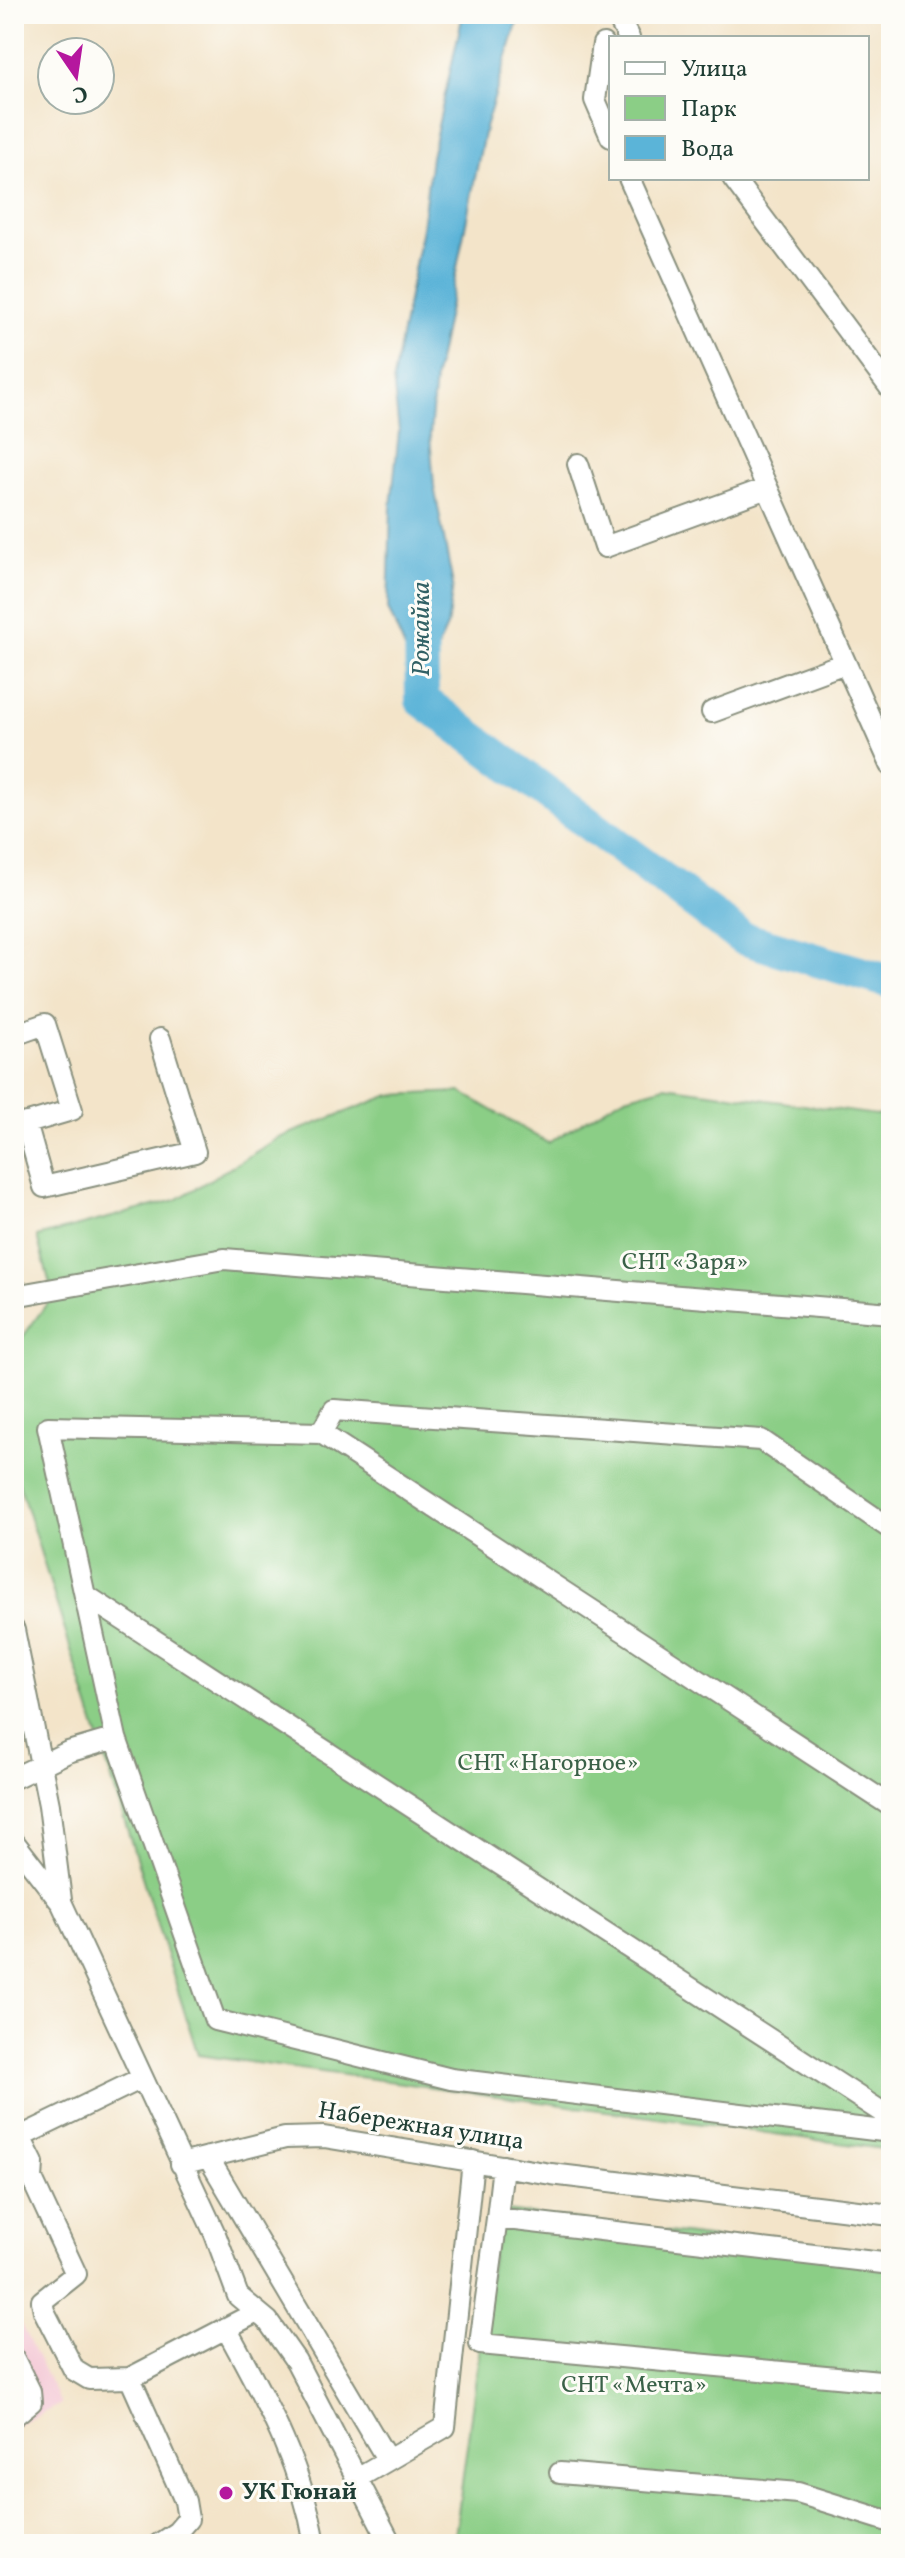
<svg xmlns="http://www.w3.org/2000/svg" width="905" height="2558" font-family="Vollkorn,serif">
	<style>
		.built { fill: #f5cfda }
		.green { fill: #8bce86; stroke: #55865d; stroke-width: 2 }
		.water { fill: #5bb4d8; stroke: #3d7886; stroke-width: 2 }
		.lines { fill: none; stroke-linecap: round; stroke-linejoin: round }
		.river { stroke: #5bb4d8; stroke-width: 34 }
		.minor-casing { stroke: #89907e; stroke-width: 24 }
		.minor { stroke: #fff; stroke-width: 20 }
		.poi-dot { fill: #b5179e; stroke: #fdfcf7; stroke-width: 3 }
		.labels { text-anchor: middle; dominant-baseline: central; stroke-width: 6; stroke-linejoin: round; paint-order: stroke }
		.park-label { font-size: 24px; fill: #3a6148; stroke: #fdfcf7 }
		.street-label { font-size: 24px; fill: #1f3d34; stroke: #fdfcf7 }
		.poi-label { font-size: 24px; font-weight: bold; fill: #1f3d34; stroke: #fdfcf7; text-anchor: start }
		.water-label { font-size: 26px; font-style: italic; fill: #316165; stroke: #fdfcf7 }
	</style>
	<rect width="100%" height="100%" fill="#fdfcf7"/>
	<filter id="ink" filterUnits="userSpaceOnUse"><feTurbulence type="fractalNoise" baseFrequency=".0125" numOctaves="2"/><feDisplacementMap in="SourceGraphic" scale="16" xChannelSelector="R" yChannelSelector="G"/><feConvolveMatrix kernelMatrix="1 2 1 2 8 2 1 2 1" color-interpolation-filters="sRGB"/></filter>
	<filter id="wash" filterUnits="userSpaceOnUse"><feTurbulence type="fractalNoise" baseFrequency=".006" numOctaves="4" result="noise"/><feDisplacementMap in="SourceGraphic" scale="32" xChannelSelector="R" yChannelSelector="G"/><feGaussianBlur stdDeviation="1.8" result="paint"/><feColorMatrix in="noise" values="0 0 0 0 0 0 0 0 0 0 0 0 0 0 0 0 0 1.4 0 .05"/><feComposite in="paint" operator="in"/></filter>
	<g filter="url(#wash)">
		<rect width="100%" height="100%" fill="#f3e4c9"/>
		<path class="built" d="M14,2311L61,2404L14,2427Z"/>
		<path class="green" d="M665,1086L891,1117V2150L198,2055L14,1468V1349L53,1295L37,1237L176,1200L279,1138L390,1095L461,1092L548,1143L622,1098Z
			M498,2210L891,2261V2544H454Z"/>
		<path class="water" d="M463,14H520L485,128L435,377L430,435L434,486L453,585L447,627L433,658L414,659L405,649L388,609L391,506L399,431L393,379L422,228L431,157Z"/>
		<g class="lines">
			<path class="river" d="M421,612L422,700L742,938L891,982"/>
		</g>
	</g>
	<g filter="url(#ink)">
		<g class="lines">
			<g class="minor-casing">
				<path id="minor" d="M616,14L629,38
					M890,14L891,15
					M603,44L595,100L611,137
					M629,178L891,765
					M733,178L891,389
					M578,464L605,547L767,488
					M712,712L845,663
					M14,1035L45,1024L72,1110L14,1127
					M26,1123L44,1187L195,1152L160,1039
					M14,1296L224,1259L891,1313
					M321,1433L334,1410L761,1440L891,1529
					M85,1595L891,2118
					M14,1630L49,1805L61,1900
					M14,1778L68,1752L116,1738
					M891,1806L321,1433L48,1427L116,1738L215,2020L451,2079L891,2132
					M14,1842L62,1904L215,2234L238,2296L268,2321L296,2361L391,2544
					M140,2079L20,2137L33,2163L32,2179L76,2274L42,2301L44,2311L74,2370L89,2379L130,2378L255,2313
					M208,2157L387,2459
					M181,2164L285,2138L324,2137L551,2174L891,2215
					M497,2218L503,2166
					M891,2264L497,2218L480,2344L891,2382
					M226,2328C265,2400 301,2462 315,2544
					M14,2359L30,2391L31,2402L14,2416
					M130,2378L185,2501L188,2519L177,2532L159,2544
					M560,2473L798,2493L891,2522
					M359,2477L445,2427L473,2161"/>
			</g>
			<use href="#minor" class="minor"/>
		</g>
	</g>
	<circle class="poi-dot" cx="226" cy="2493" r="8"/>
	<g class="labels">
		<g class="park-label">
			<text x="685" y="1263">СНТ «Заря»</text>
			<text x="548" y="1764">СНТ «Нагорное»</text>
			<text x="634" y="2386">СНТ «Мечта»</text>
		</g>
		<g class="street-label">
			<text transform="translate(421 2127) rotate(9)">Набережная улица</text>
		</g>
		<g class="poi-label">
			<text x="242" y="2493">УК Гюнай</text>
		</g>
		<g class="water-label">
			<text transform="translate(422 629) rotate(-90)">Рожайка</text>
		</g>
	</g>
	<rect width="905" height="2558" fill="none" stroke="#fdfcf7" stroke-width="48"/>
	<rect x="609" y="36" width="260" height="144" fill="#fdfcf7" stroke="#a4b0a9" stroke-width="2"/>
	<rect x="625" y="62" width="40" height="12" fill="#ffffff" stroke="#a4b0a9" stroke-width="2"/>
	<text x="681" y="76" font-size="24" fill="#1f3d34">Улица</text>
	<rect x="625" y="96" width="40" height="24" fill="#8bce86" stroke="#a4b0a9" stroke-width="2"/>
	<text x="681" y="116" font-size="24" fill="#1f3d34">Парк</text>
	<rect x="625" y="136" width="40" height="24" fill="#5bb4d8" stroke="#a4b0a9" stroke-width="2"/>
	<text x="681" y="156" font-size="24" fill="#1f3d34">Вода</text>
	<g transform="translate(76 76) rotate(167)"><circle r="38" fill="#fdfcf7" stroke="#a4b0a9" stroke-width="2"/>
	<path d="M0-6L14 30L0 20L-14 30Z" fill="#b5179e"/>
	<text y="-12" font-size="22" font-weight="bold" text-anchor="middle" fill="#1f3d34">С</text>
	</g>
</svg>
